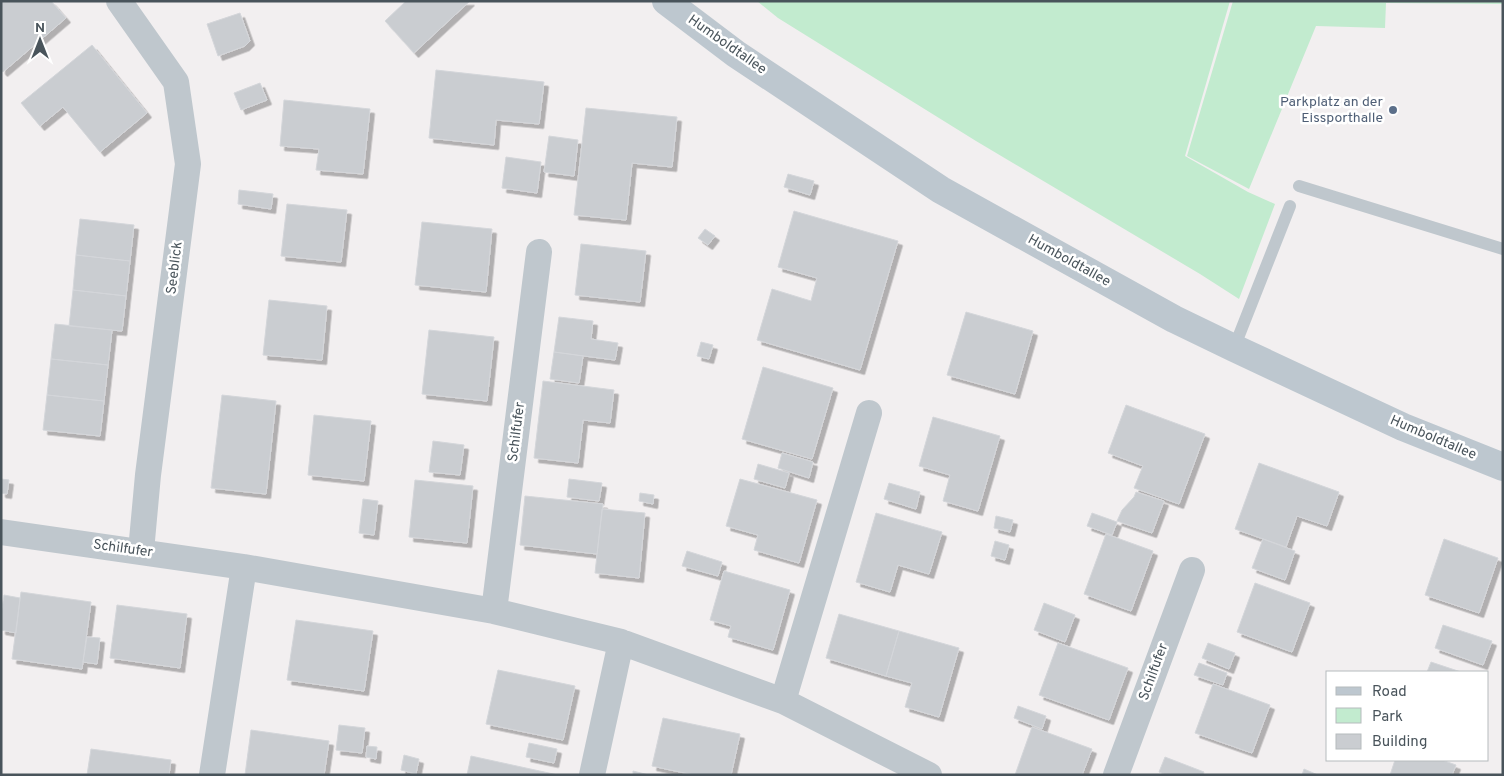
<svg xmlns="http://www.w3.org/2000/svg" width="1504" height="776" font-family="Overpass,sans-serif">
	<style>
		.green { fill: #c2ebcf }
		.building { fill: #cacdd1; stroke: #d4d6da; filter: url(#shadow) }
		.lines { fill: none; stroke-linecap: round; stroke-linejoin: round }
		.lane { stroke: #bfc7cd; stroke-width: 12 }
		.street { stroke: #bfc7cd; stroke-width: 26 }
		.secondary { stroke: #bdc7cf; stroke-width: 28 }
		.service-dot { fill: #5c6f8a; stroke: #fff; stroke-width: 2 }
		.labels { text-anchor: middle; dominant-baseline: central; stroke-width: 5; stroke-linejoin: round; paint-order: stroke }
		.street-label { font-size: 14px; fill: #49545b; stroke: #fff }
		.service-label { font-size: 14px; fill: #4e5e75; stroke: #fff; text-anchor: end }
	</style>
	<defs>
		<filter id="shadow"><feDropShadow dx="4.5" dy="4.5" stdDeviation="0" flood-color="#0004"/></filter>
	</defs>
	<rect width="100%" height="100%" fill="#f2eff0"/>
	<path class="green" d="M757,1H1230L1185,156L1248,192L1275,204L1239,299L1200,274L976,141L778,18Z
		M1233,1H1503V4L1386,3L1385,28L1316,26L1249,189L1187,156Z"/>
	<path class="building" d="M3,1H51L66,18L3,72L1,70V3Z
		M406,1H470L414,53L385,21Z
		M240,13L250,41L245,46L218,56L207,24Z
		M92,45L147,113L100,152L63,107L40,126L21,103Z
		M436,70L544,82L539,124L496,120L494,145L429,138Z
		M260,83L267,100L241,110L234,93Z
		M284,100L370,109L363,174L316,170L319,149L280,146Z
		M586,108L677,117L672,167L632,163L626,220L574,215Z
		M549,136L578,140L574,176L544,172Z
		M506,157L541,162L537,193L502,188Z
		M788,174L814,181L810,195L784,187Z
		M239,190L273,194L271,209L238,204Z
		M287,204L347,210L341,262L281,256Z
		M794,211L898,241L860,370L757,340L772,289L811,301L817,278L778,267Z
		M80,219L134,225L130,261L76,255Z
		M422,222L492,229L486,292L415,285Z
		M705,229L715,236L708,245L698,238Z
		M581,244L646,251L640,302L575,295Z
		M76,255L130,261L126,296L73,290Z
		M73,290L126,296L122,331L69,326Z
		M269,300L327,306L322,360L263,355Z
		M966,312L1033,331L1015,394L947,375Z
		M559,317L593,321L591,339L618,343L615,360L554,352Z
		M55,324L112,330L108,365L51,359Z
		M429,330L494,337L487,401L422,394Z
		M701,342L713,345L709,359L697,356Z
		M554,352L583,356L579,383L550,379Z
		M51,359L108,365L104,401L47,395Z
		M763,367L833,388L812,459L742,439Z
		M543,381L614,390L610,423L583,420L578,463L534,458Z
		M47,395L104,401L100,436L43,430Z
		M222,395L276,401L266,494L211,488Z
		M1126,405L1205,434L1179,504L1134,488L1143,466L1108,453Z
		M314,415L371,421L364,481L308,475Z
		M933,417L1000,436L978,511L943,501L950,475L919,466Z
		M433,441L464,445L460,475L429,472Z
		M782,453L813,462L809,478L778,468Z
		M1259,463L1339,492L1327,526L1297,516L1286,547L1235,529Z
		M758,464L789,473L785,488L754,479Z
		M1,479L9,480L7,494L1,493Z
		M569,479L602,483L599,501L567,497Z
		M740,479L817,500L799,563L754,550L758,535L726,526Z
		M415,480L473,486L467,543L409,537Z
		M889,483L920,492L916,509L884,499Z
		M1136,492L1164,501L1152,533L1117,521L1122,510L1134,497Z
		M640,493L654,495L653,504L639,501Z
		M525,496L603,504L597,554L520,545Z
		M363,499L378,501L374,535L359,533Z
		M602,509L645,513L639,578L595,573Z
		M876,513L942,532L929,574L898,565L890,592L856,582Z
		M1092,513L1117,522L1112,535L1087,526Z
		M996,516L1013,520L1010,532L994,528Z
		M1106,534L1153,551L1131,611L1084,594Z
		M1263,539L1295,551L1285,580L1252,568Z
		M1444,539L1498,558L1479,613L1425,595Z
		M995,541L1009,545L1005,560L991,556Z
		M687,551L722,562L718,576L682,566Z
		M724,571L790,590L773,650L728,637L731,626L710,620Z
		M1255,583L1310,603L1292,652L1237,632Z
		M21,592L91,602L82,669L12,659Z
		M4,595L20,598L16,633L1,630V615Z
		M1044,603L1075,615L1065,642L1034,630Z
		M117,605L187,614L180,668L110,658Z
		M839,614L899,631L886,676L826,658Z
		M296,620L373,631L364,691L287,680Z
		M1443,625L1492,641L1483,665L1435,648Z
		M899,631L959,648L939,717L905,707L912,683L886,676Z
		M87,637L100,638L97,664L83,662Z
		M1058,643L1128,668L1109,720L1039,695Z
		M1208,643L1235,653L1229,669L1202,658Z
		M1431,662L1461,672H1427Z
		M1199,663L1227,673L1223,685L1194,675Z
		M498,670L575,686L563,740L486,724Z
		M1213,684L1270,705L1252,753L1195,733Z
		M1018,706L1046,716L1042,729L1014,718Z
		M663,718L740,734L731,775H694L652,766Z
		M339,725L365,728L362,753L336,750Z
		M1032,727L1092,749L1082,775H1015Z
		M251,730L329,741L324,775H245Z
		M529,743L557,749L554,763L526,757Z
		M367,746L377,747L376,759L366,757Z
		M91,749L171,760L169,775H87Z
		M404,755L419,759L416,774L401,770Z
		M471,756L558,775H467Z
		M1165,757L1204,772L1203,775H1166L1159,772Z
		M1395,760H1442L1456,765L1452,775H1390Z
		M1304,769L1318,775H1302Z
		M633,771L649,775H633Z"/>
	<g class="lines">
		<path class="lane" d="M1299,186L1503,249
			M1234,348L1290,206"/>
		<path class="street" d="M119,1L176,82L188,164L148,475L141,551
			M1,532L244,567L494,611L621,642L783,701L929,775
			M494,611L539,252
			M783,701L869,413
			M212,775L244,567
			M592,775L621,642
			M1116,775L1192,570"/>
		<path class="secondary" d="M666,1L736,54L941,190L1174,319L1234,348L1403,427L1503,467"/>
	</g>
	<circle class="service-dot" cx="1393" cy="110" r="5"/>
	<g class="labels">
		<g class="street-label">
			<text transform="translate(727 45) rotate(35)">Humboldtallee</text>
			<text transform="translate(1069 261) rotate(29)">Humboldtallee</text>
			<text transform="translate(175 268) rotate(-83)">Seeblick</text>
			<text transform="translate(517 432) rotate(-83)">Schilfufer</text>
			<text transform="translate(1433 438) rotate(23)">Humboldtallee</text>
			<text transform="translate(123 549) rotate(8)">Schilfufer</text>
			<text transform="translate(1154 672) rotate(-70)">Schilfufer</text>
		</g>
		<g class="service-label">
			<text x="1383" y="102">Parkplatz an der<tspan x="1383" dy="16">Eissporthalle</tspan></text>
		</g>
	</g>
	<rect width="1504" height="776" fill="none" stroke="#49545b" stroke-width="5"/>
	<rect x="1326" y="671" width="162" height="90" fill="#ffffff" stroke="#b6bbbd"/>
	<rect x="1336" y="687" width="25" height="8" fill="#bdc7cf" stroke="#b6bbbd"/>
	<text x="1372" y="696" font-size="15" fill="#49545b">Road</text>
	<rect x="1336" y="708" width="25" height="15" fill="#c2ebcf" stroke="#b6bbbd"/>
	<text x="1372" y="721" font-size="15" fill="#49545b">Park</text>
	<rect x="1336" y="734" width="25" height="15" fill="#cacdd1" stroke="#b6bbbd"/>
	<text x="1372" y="746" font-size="15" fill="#49545b">Building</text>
	<g transform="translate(40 40)" stroke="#ffffff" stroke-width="4" paint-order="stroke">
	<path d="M0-4L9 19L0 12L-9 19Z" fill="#49545b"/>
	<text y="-8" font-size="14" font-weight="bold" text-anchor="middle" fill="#49545b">N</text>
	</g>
</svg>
